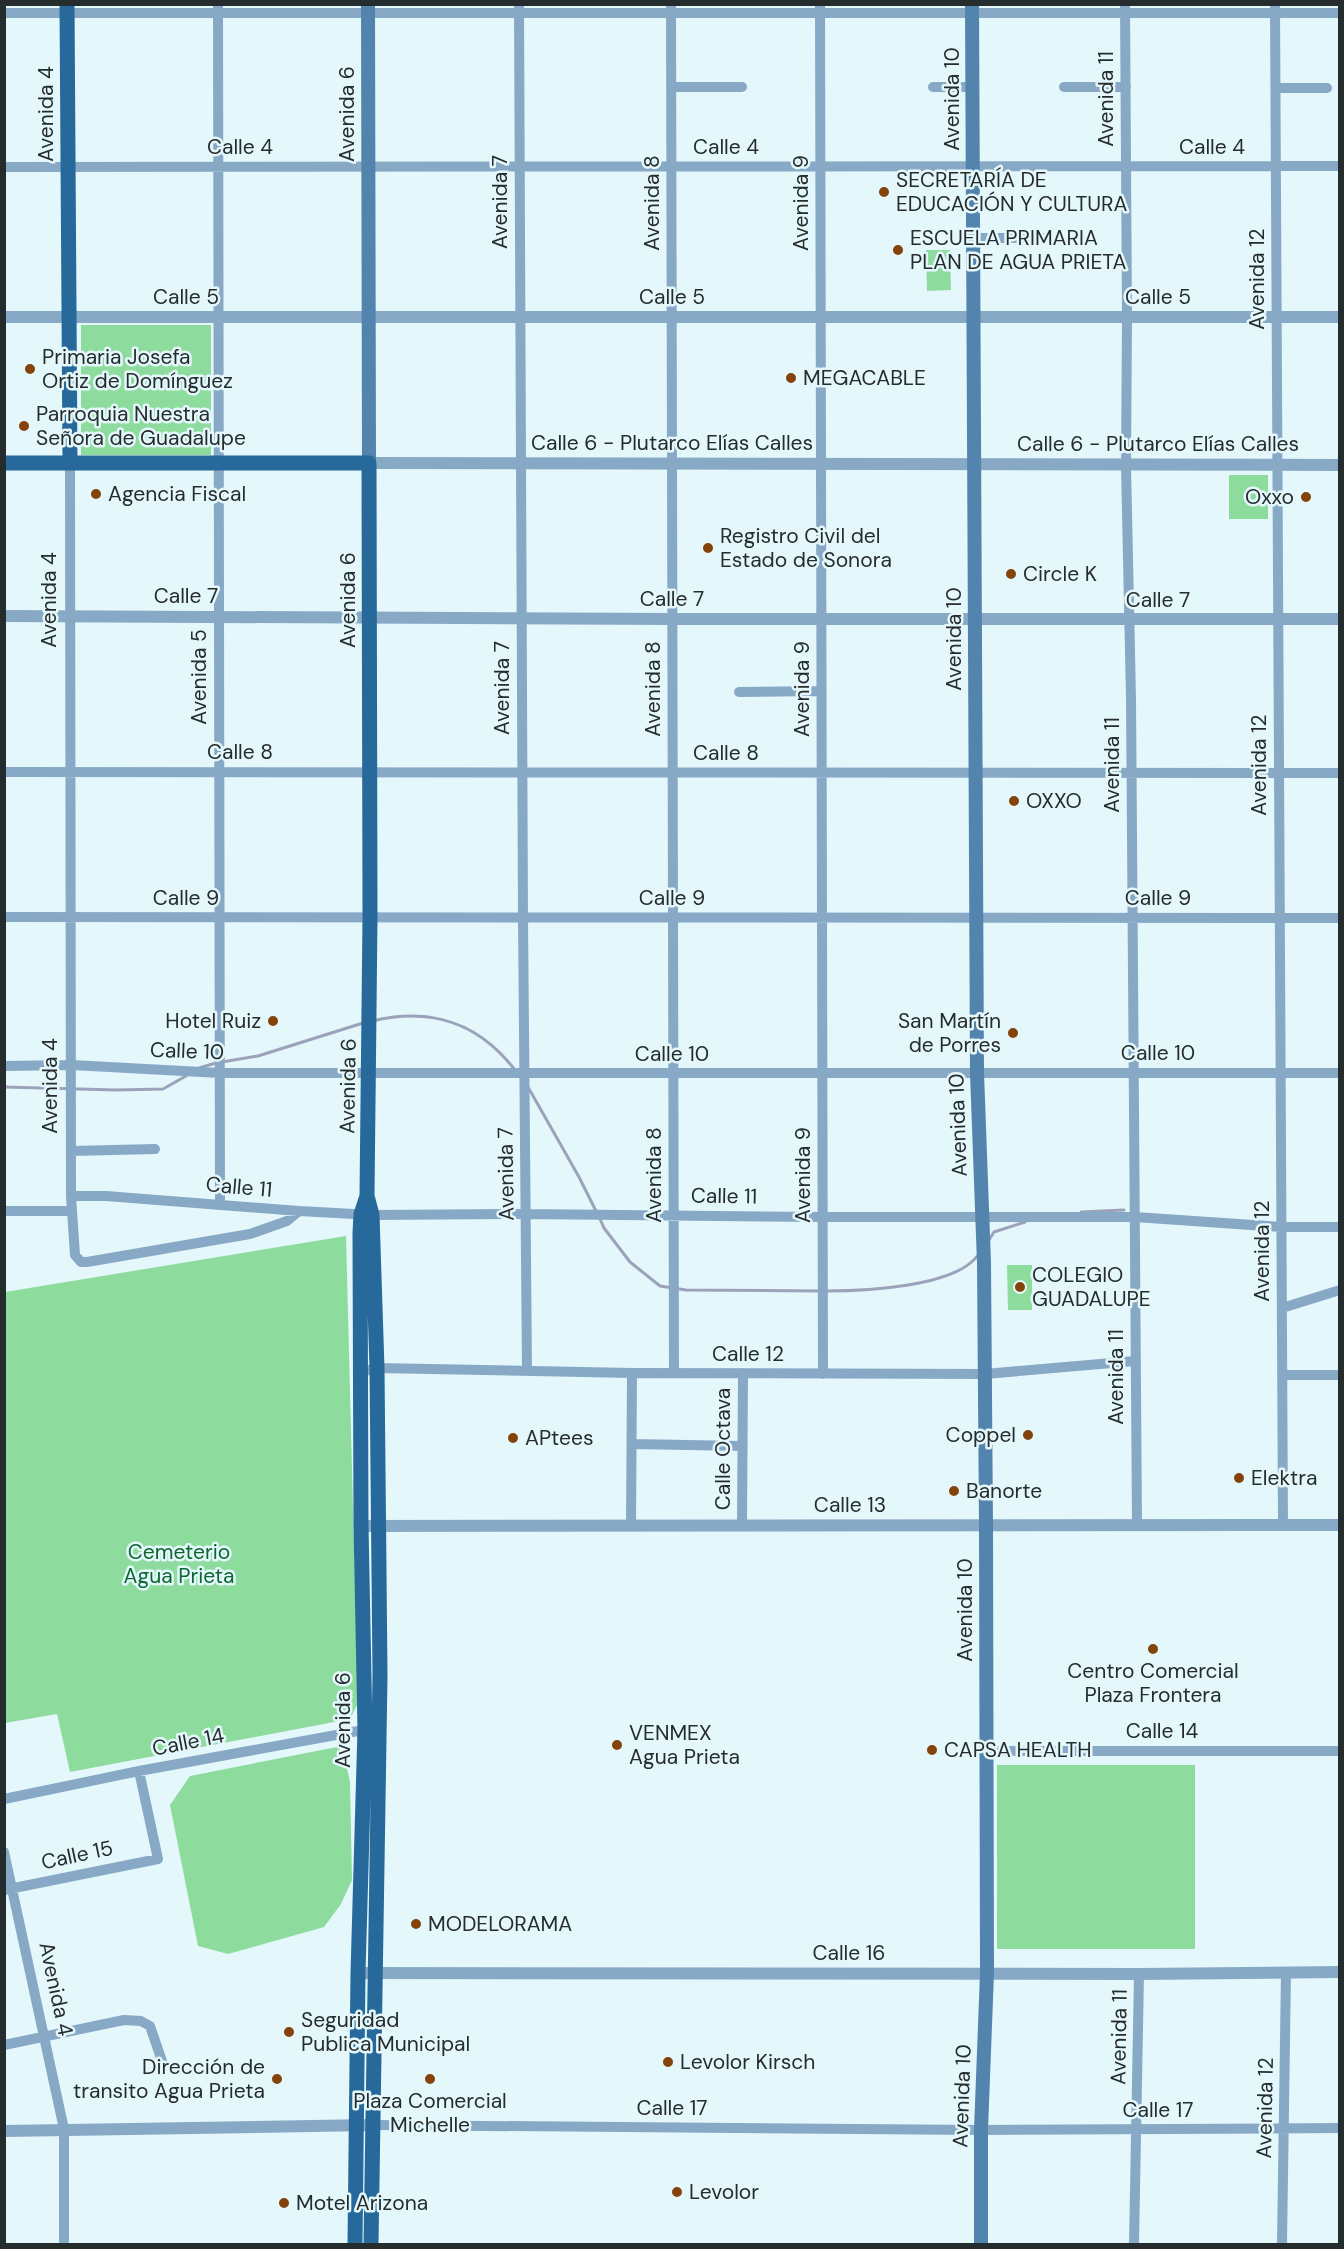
<svg xmlns="http://www.w3.org/2000/svg" width="1344" height="2249" font-family="'DM Sans',sans-serif">
	<style>
		.green { fill: #8edc9d }
		.lines { fill: none; stroke-linecap: round; stroke-linejoin: round }
		.stream { stroke: #9ba2ba; stroke-width: 3 }
		.minor { stroke: #88a9c5; stroke-width: 10 }
		.tertiary { stroke: #88a9c5; stroke-width: 12 }
		.secondary { stroke: #5384ad; stroke-width: 14 }
		.primary { stroke: #27699a; stroke-width: 15 }
		.poi-dot { fill: #84430b; stroke: #e4f7fb; stroke-width: 2 }
		.labels { text-anchor: middle; dominant-baseline: central; stroke-width: 5; stroke-linejoin: round; paint-order: stroke }
		.street-label { font-size: 21px; fill: #252c2d; stroke: #e4f7fb }
		.poi-label { font-size: 21px; fill: #252c2d; stroke: #e4f7fb; text-anchor: start }
		.park-label { font-size: 21px; fill: #0b672d; stroke: #e4f7fb }
	</style>
	<rect width="100%" height="100%" fill="#e4f7fb"/>
	<path class="green" d="M926,250H950L951,290L927,291Z
		M81,325H211V455H81Z
		M1229,475H1268V519H1229Z
		M346,1236L358,1703L350,1719L70,1772L57,1714L5,1723V1292Z
		M1007,1265H1032V1310H1008Z
		M342,1746L350,1782L352,1880L341,1904L324,1927L228,1954L198,1946L170,1805L190,1776Z
		M997,1765H1195V1949H997Z"/>
	<g class="lines">
		<path class="stream" d="M372,1021C431,1007 478,1022 515,1070
			M222,1062L258,1056L363,1023
			M199,1068L216,1063
			M4,1087L116,1090L163,1089L186,1076
			M528,1087L579,1177L597,1213
			M1081,1212L1124,1210
			M600,1219L604,1228L630,1262L660,1286L686,1290L820,1291
			M989,1240L994,1232L1025,1222
			M826,1291C864,1291 956,1287 978,1255"/>
		<path class="minor" d="M218,4L220,1204
			M519,4L523,917L527,1371
			M671,4L674,1373
			M820,4L823,1374
			M1125,4L1127,317L1126,466L1131,698L1137,1525
			M1275,4L1283,1525
			M4,13H1340
			M672,87H742
			M933,87H973
			M1064,87H1126
			M1276,88H1327
			M4,167L1340,166
			M973,238H1044
			M70,463L71,1196L75,1255L81,1262H87L250,1234L287,1221L299,1211
			M739,692L821,691
			M4,772L1340,773
			M4,917L1340,918
			M4,1066L72,1065L220,1073H1340
			M71,1151L155,1149
			M71,1196H106L299,1211L372,1215L525,1214L822,1217H1135L1281,1227H1340
			M4,1211H72
			M1282,1308L1340,1290
			M361,1372L377,1368L632,1373L985,1374L1135,1361
			M1282,1375H1340
			M632,1444L742,1446
			M631,1525L632,1373
			M742,1525L743,1373
			M985,1751H1340
			M4,1799L139,1771L369,1729
			M4,1852L64,2129V2244
			M4,1890L158,1859L139,1771
			M4,2045L124,2020L141,2021L150,2026L162,2061
			M371,2125L981,2130L1340,2128
			M1134,2244L1139,1974
			M1282,2244L1286,1972"/>
		<path class="tertiary" d="M4,317H1340
			M369,463L1340,465
			M4,616L673,619H1340
			M361,1526L1340,1525
			M358,1973L1139,1974L1340,1972
			M4,2131L371,2125"/>
		<path class="secondary" d="M368,4L369,463
			M972,4L977,1073L984,1263L986,1525L987,1973L981,2130V2244"/>
		<path class="primary" d="M67,4L70,463
			M4,463H369L370,917L367,1196L372,1215L377,1368L380,1675L371,2244
			M355,2244L358,1973L365,1729L361,1526L360,1233L361,1214L367,1196"/>
	</g>
	<g class="poi-dot">
		<circle cx="884" cy="192" r="6"/>
		<circle cx="898" cy="250" r="6"/>
		<circle cx="30" cy="369" r="6"/>
		<circle cx="791" cy="378" r="6"/>
		<circle cx="24" cy="426" r="6"/>
		<circle cx="96" cy="494" r="6"/>
		<circle cx="1306" cy="497" r="6"/>
		<circle cx="708" cy="548" r="6"/>
		<circle cx="1011" cy="574" r="6"/>
		<circle cx="1014" cy="801" r="6"/>
		<circle cx="273" cy="1021" r="6"/>
		<circle cx="1013" cy="1033" r="6"/>
		<circle cx="1020" cy="1287" r="6"/>
		<circle cx="1028" cy="1435" r="6"/>
		<circle cx="513" cy="1438" r="6"/>
		<circle cx="1239" cy="1478" r="6"/>
		<circle cx="954" cy="1491" r="6"/>
		<circle cx="1153" cy="1649" r="6"/>
		<circle cx="617" cy="1745" r="6"/>
		<circle cx="932" cy="1750" r="6"/>
		<circle cx="416" cy="1924" r="6"/>
		<circle cx="289" cy="2032" r="6"/>
		<circle cx="668" cy="2062" r="6"/>
		<circle cx="277" cy="2079" r="6"/>
		<circle cx="430" cy="2079" r="6"/>
		<circle cx="677" cy="2192" r="6"/>
		<circle cx="284" cy="2203" r="6"/>
	</g>
	<g class="labels">
		<g class="street-label">
			<text transform="translate(952 99) rotate(-90)">Avenida 10</text>
			<text transform="translate(1106 99) rotate(-90)">Avenida 11</text>
			<text transform="translate(46 114) rotate(-90)">Avenida 4</text>
			<text transform="translate(347 114) rotate(-90)">Avenida 6</text>
			<text x="240" y="147">Calle 4</text>
			<text x="726" y="147">Calle 4</text>
			<text x="1212" y="147">Calle 4</text>
			<text transform="translate(500 202) rotate(-90)">Avenida 7</text>
			<text transform="translate(652 203) rotate(-90)">Avenida 8</text>
			<text transform="translate(801 203) rotate(-90)">Avenida 9</text>
			<text transform="translate(1257 279) rotate(-90)">Avenida 12</text>
			<text x="186" y="297">Calle 5</text>
			<text x="672" y="297">Calle 5</text>
			<text x="1158" y="297">Calle 5</text>
			<text x="672" y="443">Calle 6 - Plutarco Elías Calles</text>
			<text x="1158" y="444">Calle 6 - Plutarco Elías Calles</text>
			<text x="186" y="596">Calle 7</text>
			<text x="672" y="599">Calle 7</text>
			<text transform="translate(49 600) rotate(-90)">Avenida 4</text>
			<text transform="translate(348 600) rotate(-90)">Avenida 6</text>
			<text x="1158" y="600">Calle 7</text>
			<text transform="translate(954 639) rotate(-90)">Avenida 10</text>
			<text transform="translate(199 677) rotate(-90)">Avenida 5</text>
			<text transform="translate(502 688) rotate(-90)">Avenida 7</text>
			<text transform="translate(653 689) rotate(-90)">Avenida 8</text>
			<text transform="translate(802 689) rotate(-90)">Avenida 9</text>
			<text x="240" y="752">Calle 8</text>
			<text x="726" y="753">Calle 8</text>
			<text transform="translate(1112 765) rotate(-90)">Avenida 11</text>
			<text transform="translate(1259 765) rotate(-90)">Avenida 12</text>
			<text x="186" y="898">Calle 9</text>
			<text x="672" y="898">Calle 9</text>
			<text x="1158" y="898">Calle 9</text>
			<text transform="translate(187 1051) rotate(2)">Calle 10</text>
			<text x="1158" y="1053">Calle 10</text>
			<text x="672" y="1054">Calle 10</text>
			<text transform="translate(50 1086) rotate(-90)">Avenida 4</text>
			<text transform="translate(348 1086) rotate(-89)">Avenida 6</text>
			<text transform="translate(958 1125) rotate(-92)">Avenida 10</text>
			<text transform="translate(506 1174) rotate(-91)">Avenida 7</text>
			<text transform="translate(654 1175) rotate(-90)">Avenida 8</text>
			<text transform="translate(803 1175) rotate(-90)">Avenida 9</text>
			<text transform="translate(239 1187) rotate(5)">Calle 11</text>
			<text transform="translate(724 1196) rotate(1)">Calle 11</text>
			<text transform="translate(1262 1251) rotate(-90)">Avenida 12</text>
			<text x="748" y="1354">Calle 12</text>
			<text transform="translate(1116 1377) rotate(-90)">Avenida 11</text>
			<text transform="translate(723 1449) rotate(-90)">Calle Octava</text>
			<text x="850" y="1505">Calle 13</text>
			<text transform="translate(965 1610) rotate(-90)">Avenida 10</text>
			<text transform="translate(343 1720) rotate(-90)">Avenida 6</text>
			<text x="1162" y="1731">Calle 14</text>
			<text transform="translate(188 1742) rotate(-11)">Calle 14</text>
			<text transform="translate(77 1855) rotate(-12)">Calle 15</text>
			<text x="849" y="1953">Calle 16</text>
			<text transform="translate(56 1989) rotate(78)">Avenida 4</text>
			<text transform="translate(1119 2037) rotate(-89)">Avenida 11</text>
			<text transform="translate(962 2096) rotate(-88)">Avenida 10</text>
			<text x="672" y="2108">Calle 17</text>
			<text transform="translate(1265 2108) rotate(-89)">Avenida 12</text>
			<text x="1158" y="2110">Calle 17</text>
		</g>
		<g class="poi-label">
			<text x="896" y="180">SECRETARÍA DE<tspan x="896" dy="24">EDUCACIÓN Y CULTURA</tspan></text>
			<text x="910" y="238">ESCUELA PRIMARIA<tspan x="910" dy="24">PLAN DE AGUA PRIETA</tspan></text>
			<text x="42" y="357">Primaria Josefa<tspan x="42" dy="24">Ortiz de Domínguez</tspan></text>
			<text x="803" y="378">MEGACABLE</text>
			<text x="36" y="414">Parroquia Nuestra<tspan x="36" dy="24">Señora de Guadalupe</tspan></text>
			<text x="108" y="494">Agencia Fiscal</text>
			<text x="1294" y="497" text-anchor="end">Oxxo</text>
			<text x="720" y="536">Registro Civil del<tspan x="720" dy="24">Estado de Sonora</tspan></text>
			<text x="1023" y="574">Circle K</text>
			<text x="1026" y="801">OXXO</text>
			<text x="261" y="1021" text-anchor="end">Hotel Ruiz</text>
			<text x="1001" y="1021" text-anchor="end">San Martín<tspan x="1001" dy="24">de Porres</tspan></text>
			<text x="1032" y="1275">COLEGIO<tspan x="1032" dy="24">GUADALUPE</tspan></text>
			<text x="1016" y="1435" text-anchor="end">Coppel</text>
			<text x="525" y="1438">APtees</text>
			<text x="1251" y="1478">Elektra</text>
			<text x="966" y="1491">Banorte</text>
			<text x="1153" y="1671" text-anchor="middle">Centro Comercial<tspan x="1153" dy="24">Plaza Frontera</tspan></text>
			<text x="629" y="1733">VENMEX<tspan x="629" dy="24">Agua Prieta</tspan></text>
			<text x="944" y="1750">CAPSA HEALTH</text>
			<text x="428" y="1924">MODELORAMA</text>
			<text x="301" y="2020">Seguridad<tspan x="301" dy="24">Publica Municipal</tspan></text>
			<text x="680" y="2062">Levolor Kirsch</text>
			<text x="265" y="2067" text-anchor="end">Dirección de<tspan x="265" dy="24">transito Agua Prieta</tspan></text>
			<text x="430" y="2101" text-anchor="middle">Plaza Comercial<tspan x="430" dy="24">Michelle</tspan></text>
			<text x="689" y="2192">Levolor</text>
			<text x="296" y="2203">Motel Arizona</text>
		</g>
		<g class="park-label">
			<text x="179" y="1552">Cemeterio<tspan x="179" dy="24">Agua Prieta</tspan></text>
		</g>
	</g>
	<rect width="1344" height="2249" fill="none" stroke="#252c2d" stroke-width="12"/>
</svg>
